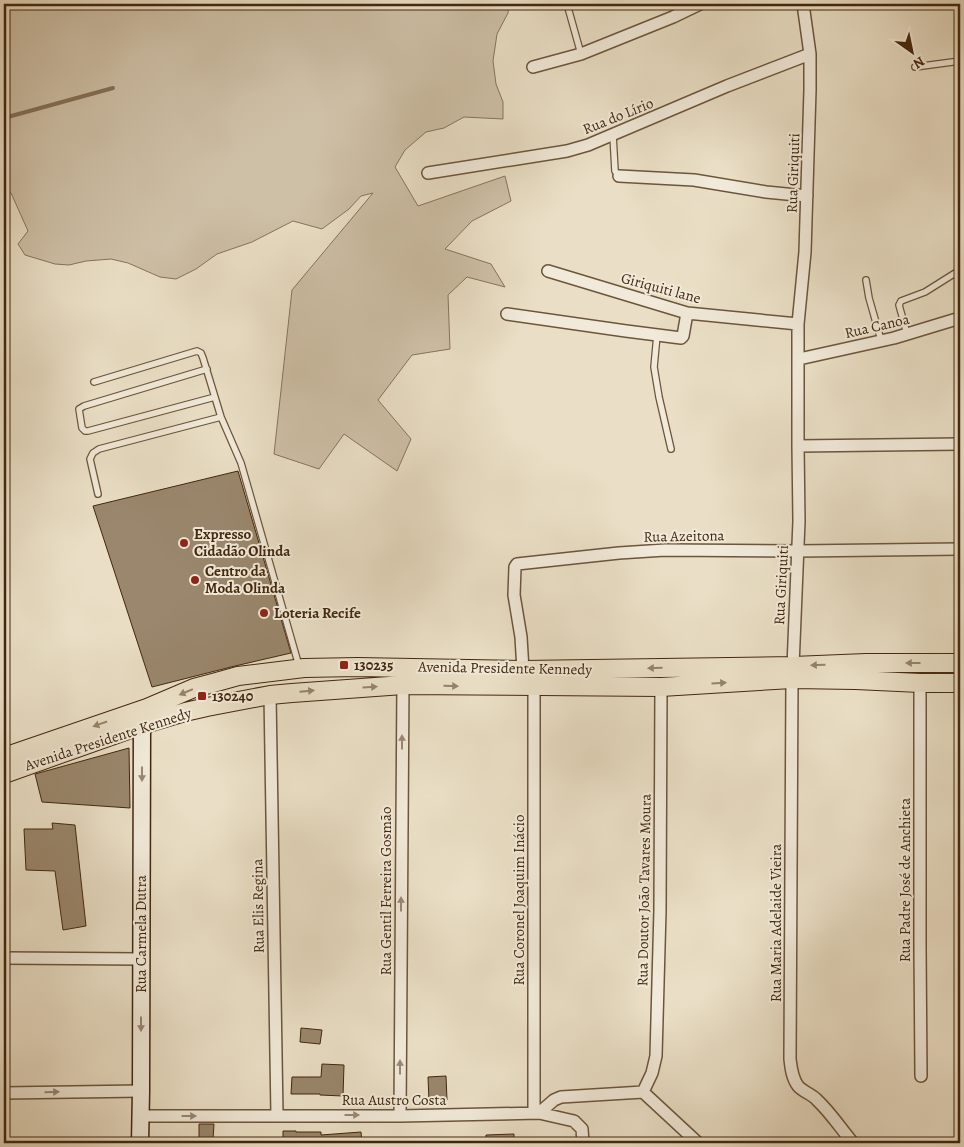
<svg xmlns="http://www.w3.org/2000/svg" width="964" height="1147" font-family="Alegreya,serif">
	<style>
		.green { fill: #cec0a7; stroke: #88745a }
		.lines { fill: none; stroke-linecap: round; stroke-linejoin: round }
		.stream { stroke: #857056; stroke-width: 4 }
		.building { fill: #9a876d; stroke: #43270d }
		.lane-casing { stroke: #6d553b; stroke-width: 8 }
		.street-casing { stroke: #6d553b; stroke-width: 14 }
		.secondary-casing { stroke: #43270d; stroke-width: 19 }
		.primary-casing { stroke: #43270d; stroke-width: 20 }
		.lane { stroke: #f1eada; stroke-width: 5.5 }
		.street { stroke: #f1eada; stroke-width: 11 }
		.secondary { stroke: #f1eada; stroke-width: 16 }
		.primary { stroke: #eadfc6; stroke-width: 18 }
		.oneway { fill: #96836a }
		.oneway2 { fill: #9a8874 }
		.poi-dot { fill: #8f2418; stroke: #f1eada; stroke-width: 2 }
		.labels { text-anchor: middle; dominant-baseline: central; stroke-width: 4; stroke-linejoin: round; paint-order: stroke }
		.street-label { font-size: 15px; fill: #43270d; stroke: #f1eada }
		.poi-label { font-size: 15px; font-weight: bold; fill: #43270d; stroke: #f1eada; text-anchor: start }
	</style>
	<rect width="100%" height="100%" fill="#eadfc6"/>
	<filter id="stains"><feTurbulence type="fractalNoise" baseFrequency=".004" numOctaves="4"/><feColorMatrix values="0 0 0 0 .2 0 0 0 0 .09 0 0 0 0 .02 0 0 0 .5 -.17"/></filter>
	<radialGradient id="worn" r=".72"><stop offset=".6" stop-color="#630" stop-opacity="0"/><stop offset="1" stop-color="#630" stop-opacity=".3"/></radialGradient>
	<path class="green" d="M4,4H509L508,13L497,34L493,61L496,84L503,102V119L464,117L444,128L426,132L405,150L395,167L418,206L505,176L511,201L472,221L445,249L491,264L505,287L467,277L448,295L450,349L412,355L378,400L411,439L397,471L344,434L319,469L274,454L292,290L373,193L361,196L349,209L322,229L293,221L252,242L217,254L196,269L176,279L160,277L128,263L111,259L86,261L69,265L55,264L25,255L18,244L28,231L11,193L4,191Z"/>
	<g class="lines">
		<path class="stream" d="M4,118L113,88"/>
	</g>
	<path class="building" d="M238,471L291,653L235,666L152,687L93,506Z
		M129,748L130,808L42,802L35,774Z
		M52,823L75,825L86,926L63,930L55,871L26,870L24,829H53Z
		M301,1028L322,1030L320,1044L300,1042Z
		M322,1064L344,1065L343,1096L320,1095V1094H291L292,1077H321Z
		M446,1076L447,1100L429,1101L428,1077Z
		M199,1124H214L213,1139H199Z
		M283,1131H296V1132H321V1135L361,1132L362,1143H283Z
		M514,1134V1143H486V1135Z"/>
	<g class="lines">
		<g class="lane-casing">
			<path id="lane" d="M567,4L581,54
				M915,67L960,61
				M613,135L615,171L619,176
				M866,280L869,298L881,340
				M907,334L899,305L901,301L925,292L960,270
				M657,335L654,367L659,397L671,449
				M207,369L84,406L79,409L82,428L85,431H88L215,397
				M94,382L197,351L201,353L203,358L221,417L241,463L299,666
				M98,494L90,459L93,453L99,449L221,417"/>
		</g>
		<g class="street-casing">
			<path id="street" d="M533,67L581,54L673,17L700,4
				M428,173L567,151L588,145L727,86L810,54
				M619,176L694,180L766,192L807,196
				M548,271L687,313L798,324
				M507,314L626,331L681,338L683,336L687,313
				M799,359L894,338L960,318
				M798,446L960,444
				M793,666L799,521L798,446V324L805,252L810,90V54L803,4
				M523,670L521,637L514,595L515,567L517,564L619,553L665,550L798,551L960,549
				M792,679L790,1059C791,1068 792,1078 798,1086C803,1092 812,1094 817,1100C831,1113 841,1129 853,1143
				M920,683V947L921,1076
				M270,695L277,1115
				M4,958L141,959
				M643,1092L652,1073L656,1056L660,910L661,687
				M643,1092L698,1143
				M4,1093L141,1091
				M534,1113V687
				M539,1113L574,1121L582,1129L583,1143
				M141,1116H400L539,1113L554,1100L561,1097L643,1092
				M400,1116L403,680"/>
		</g>
		<g class="secondary-casing">
			<path id="secondary" d="M140,1143L141,1091L142,725"/>
		</g>
		<g class="primary-casing">
			<path id="primary" d="M4,757L147,708L194,688L213,683L238,676L304,668L358,667L523,670L793,666L866,663H960
				M4,774L142,725L185,712L207,707L270,695L292,693L403,685L661,687L792,679L856,680L920,683H960"/>
		</g>
		<use href="#lane" class="lane"/>
		<use href="#street" class="street"/>
		<use href="#secondary" class="secondary"/>
		<use href="#primary" class="primary"/>
	</g>
	<defs><path id="oneway-solid" d="M-6-.8H1V-3.2L6.5 0L1 3.2V.8H-6Z" transform="scale(1.25)"/></defs>
	<g class="oneway">
		<use href="#oneway-solid" transform="translate(913 663) rotate(-180)"/>
		<use href="#oneway-solid" transform="translate(818 665) rotate(178)"/>
		<use href="#oneway-solid" transform="translate(655 668) rotate(179)"/>
		<use href="#oneway-solid" transform="translate(719 683) rotate(-3)"/>
		<use href="#oneway-solid" transform="translate(451 686) rotate(1)"/>
		<use href="#oneway-solid" transform="translate(370 687) rotate(-3)"/>
		<use href="#oneway-solid" transform="translate(307 691) rotate(-5)"/>
		<use href="#oneway-solid" transform="translate(186 692) rotate(157)"/>
		<use href="#oneway-solid" transform="translate(100 724) rotate(161)"/>
	</g>
	<g class="oneway2">
		<use href="#oneway-solid" transform="translate(402 742) rotate(-90)"/>
		<use href="#oneway-solid" transform="translate(142 774) rotate(90)"/>
		<use href="#oneway-solid" transform="translate(401 904) rotate(-90)"/>
		<use href="#oneway-solid" transform="translate(141 1024) rotate(90)"/>
		<use href="#oneway-solid" transform="translate(400 1067) rotate(-90)"/>
		<use href="#oneway-solid" transform="translate(52 1092) rotate(-1)"/>
		<use href="#oneway-solid" transform="translate(352 1115)"/>
		<use href="#oneway-solid" transform="translate(189 1116)"/>
	</g>
	<g class="poi-dot">
		<circle cx="184" cy="543" r="5"/>
		<circle cx="195" cy="580" r="5"/>
		<circle cx="264" cy="613" r="5"/>
		<rect x="339" y="660" width="10" height="10" rx="2.5"/>
		<rect x="197" y="691" width="10" height="10" rx="2.5"/>
	</g>
	<g class="labels">
		<g class="street-label">
			<text transform="translate(618 116) rotate(-22)">Rua do Lírio</text>
			<text transform="translate(793 173) rotate(-88)">Rua Giriquiti</text>
			<text transform="translate(661 288) rotate(15)">Giriquiti lane</text>
			<text transform="translate(877 326) rotate(-13)">Rua Canoa</text>
			<text transform="translate(684 536) rotate(-1)">Rua Azeitona</text>
			<text transform="translate(781 585) rotate(-87)">Rua Giriquiti</text>
			<text transform="translate(505 668) rotate(1)">Avenida Presidente Kennedy</text>
			<text transform="translate(108 739) rotate(-18)">Avenida Presidente Kennedy</text>
			<text transform="translate(905 880) rotate(-90)">Rua Padre José de Anchieta</text>
			<text transform="translate(644 890) rotate(-89)">Rua Doutor João Tavares Moura</text>
			<text transform="translate(386 891) rotate(-90)">Rua Gentil Ferreira Gosmão</text>
			<text transform="translate(519 900) rotate(-90)">Rua Coronel Joaquim Inácio</text>
			<text transform="translate(258 906) rotate(-91)">Rua Elis Regina</text>
			<text transform="translate(776 923) rotate(-90)">Rua Maria Adelaide Vieira</text>
			<text transform="translate(141 934) rotate(-90)">Rua Carmela Dutra</text>
			<text x="394" y="1100">Rua Austro Costa</text>
		</g>
		<g class="poi-label">
			<text x="194" y="534">Expresso<tspan x="194" dy="17">Cidadão Olinda</tspan></text>
			<text x="205" y="571">Centro da<tspan x="205" dy="17">Moda Olinda</tspan></text>
			<text x="274" y="613">Loteria Recife</text>
			<text x="354" y="665">130235</text>
			<text x="212" y="696">130240</text>
		</g>
	</g>
	<rect width="964" height="1147" fill="none" stroke="#eadfc6" stroke-width="20"/>
	<rect x="5" y="5" width="954" height="1137" fill="none" stroke="#43270d" stroke-width="2.5"/>
	<rect x="10" y="10" width="944" height="1127" fill="none" stroke="#43270d"/>
	<g transform="translate(912 52) rotate(147)" stroke="#f1eada" stroke-width="4" paint-order="stroke">
	<path d="M0-4L9 19L0 12L-9 19Z" fill="#43270d"/>
	<text y="-8" font-size="14" font-weight="bold" text-anchor="middle" fill="#43270d">N</text>
	</g>
	<rect width="100%" height="100%" filter="url(#stains)"/>
	<rect width="100%" height="100%" fill="url(#worn)"/>
</svg>
